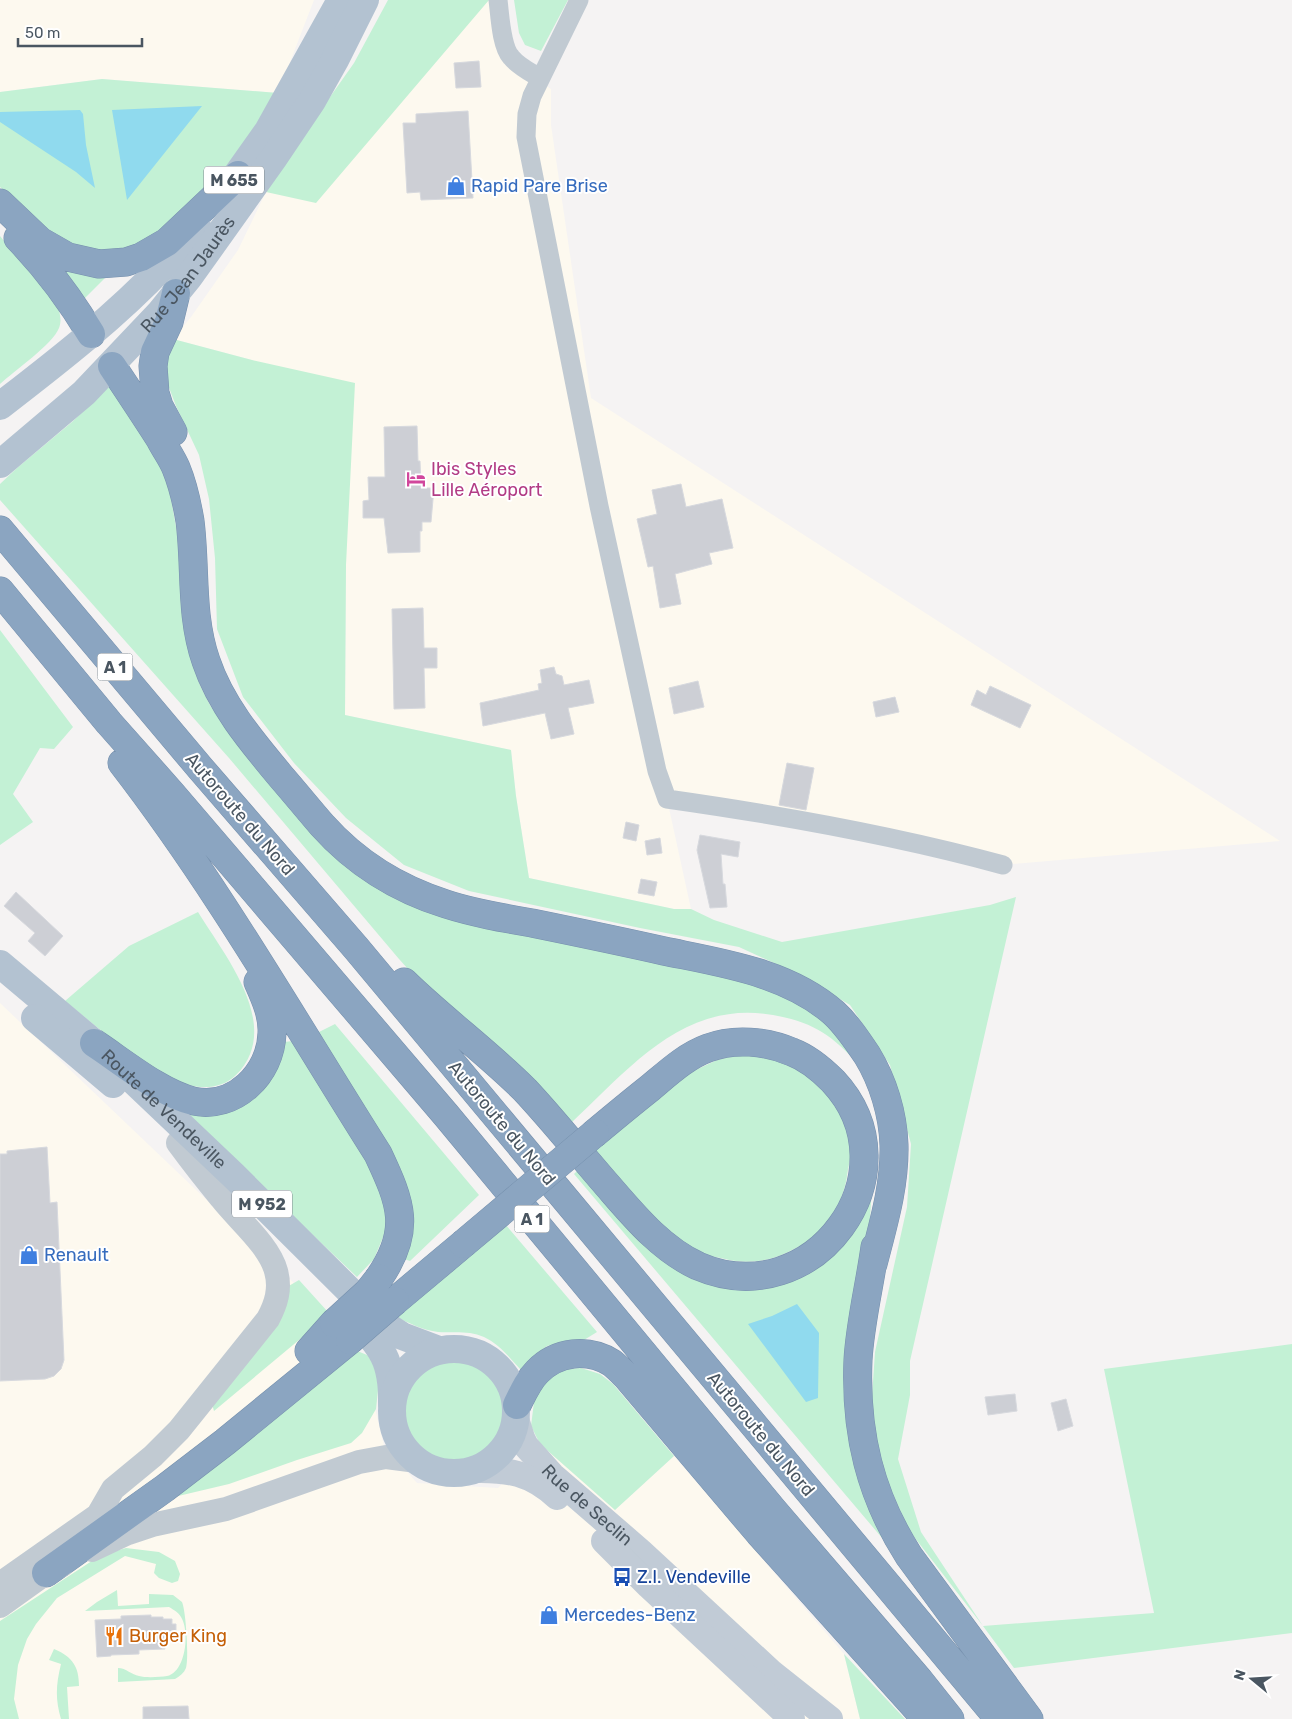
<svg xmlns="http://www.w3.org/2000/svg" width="1292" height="1719" font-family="Rubik,sans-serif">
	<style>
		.commercial { fill: #fdf9ef }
		.green { fill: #c3f1d5 }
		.water { fill: #90daee }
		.building { fill: #cdcfd5; stroke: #d7d9de }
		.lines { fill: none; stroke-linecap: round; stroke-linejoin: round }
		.motorway-casing { stroke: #7690ad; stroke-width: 29 }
		.minor { stroke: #c1cad2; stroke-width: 19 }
		.tertiary { stroke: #c1cad2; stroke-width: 24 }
		.secondary { stroke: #c1cbd6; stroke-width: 26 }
		.primary { stroke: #b3c2d1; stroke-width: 28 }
		.motorway { stroke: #8ba5c1; stroke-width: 28 }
		.motorway-bridge-casing { stroke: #7690ad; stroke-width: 29; stroke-linecap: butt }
		.motorway-bridge { stroke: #8ba5c1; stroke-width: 28 }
		.labels { text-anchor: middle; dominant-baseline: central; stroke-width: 4; stroke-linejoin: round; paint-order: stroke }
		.shield { fill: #fff; stroke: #808990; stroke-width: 1 }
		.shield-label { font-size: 16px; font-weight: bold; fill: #4a5661 }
		.shop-label { font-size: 18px; fill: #366cbe; stroke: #fff; text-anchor: start }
		.street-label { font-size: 18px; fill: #4a5661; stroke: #fff }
		.hotel-label { font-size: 18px; fill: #b23c85; stroke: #fff; text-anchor: start }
		.transit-label { font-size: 18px; fill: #164399; stroke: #fff; text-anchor: start }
		.food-label { font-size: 18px; fill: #c56008; stroke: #fff; text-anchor: start }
	</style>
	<rect width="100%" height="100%" fill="#f5f3f3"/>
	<path class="commercial" d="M0,0H314L278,93L102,79L0,92Z
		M489,0H491L499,55L551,89V125L591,398L1280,841L1002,865L667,799L691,909H674L529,878L516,796L511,750L345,715L346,565L252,360L173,339L191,317L238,250L266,192Z
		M0,1003L317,1305L373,1400L384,1446L417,1483L498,1488L540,1444L615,1510L674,1456L844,1654L860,1719H0Z"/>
	<path class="green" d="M388,0H489L316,203L266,192L306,131L354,63Z
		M514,0H568L541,51L525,45L519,33Z
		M102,79L278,93L244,146L209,186L168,228L141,245L113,251L98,252L67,243L51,232L0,187V92Z
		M0,236L57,305C60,313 62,320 59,328C53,344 14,371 0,384Z
		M50,256L112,271L82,301Z
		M173,339L252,360L355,383L346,565L345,715L511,750L516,796L529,878L674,909H691L714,920L782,942L990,905L1016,897L910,1361V1395L898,1459L921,1532L983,1626L1154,1613L1104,1369L1292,1344V1633L1014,1668L983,1626L908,1529L883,1471L871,1411L875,1352L907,1207L911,1144L890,1065L850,1005L798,974L739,947L640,928L469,891L404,865L346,818L294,763L243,697L217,629L215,558L209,499L199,455L176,406L165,377L166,361Z
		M110,385L160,464L170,493L180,549L181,607L191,660L200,685L210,705L227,730L346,862L721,973L771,989L831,1022L859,1065C832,1035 813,1022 773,1015C684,999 629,1069 571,1123L417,979L399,959L229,758L0,500V484L17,468L72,422Z
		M0,630L73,727L54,749L40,748L13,794L33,822L0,845Z
		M198,912C225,956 284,1027 236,1075C220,1091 195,1089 176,1081C169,1078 162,1073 156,1070C123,1051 94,1024 65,1001L129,946Z
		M335,1024L479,1195L410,1261L401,1258L412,1215L315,1034Z
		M293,1041L369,1162L386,1206V1230L374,1259L357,1277L188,1116L191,1110L284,1042Z
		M752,1055C759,1056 767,1057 774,1059C814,1071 847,1108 851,1150C851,1158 848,1168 847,1176C844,1198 831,1223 814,1238C808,1243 800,1246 794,1249C772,1261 749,1265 725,1259C710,1256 695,1253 682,1243C647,1218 621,1182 594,1149L687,1074L717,1060L733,1056Z
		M582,1166L631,1227L779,1282L873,1168L869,1237L855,1320L888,1545L574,1174Z
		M505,1224L597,1332L584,1340L564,1342L547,1346L534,1356L521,1370C510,1358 499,1344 484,1337C469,1330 453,1333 438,1332C423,1330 408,1323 395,1316Z
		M299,1280L328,1312L317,1325L214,1411L212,1404L287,1287Z
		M355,1350L367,1355L376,1366L379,1381L376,1409L362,1433L351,1443L297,1460L229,1484L174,1497Z
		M403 1411a51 51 0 1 1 102 0a51 51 0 1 1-102 0Z
		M581,1368L600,1374L613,1384L674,1456L615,1510L540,1444L531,1426L534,1402L540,1387L551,1376L565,1369Z
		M126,1548L159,1552L175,1561L180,1574L178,1581L172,1583L159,1578L154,1573L156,1564L125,1556L57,1598L36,1624L27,1639L18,1665L14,1699L19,1719H0V1621L101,1555Z
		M117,1590L118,1606L149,1604V1594L173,1595L182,1602C186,1611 189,1658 186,1668C184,1673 180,1676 175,1679L118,1682V1668C126,1668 132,1675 139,1676C146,1678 160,1677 167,1676C186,1672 190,1631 181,1617C178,1612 174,1610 169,1607L85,1611L97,1602Z
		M54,1649C73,1657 79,1667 79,1686L67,1687L69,1719H61C55,1698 56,1685 61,1664L49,1660Z
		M844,1654L905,1719H860Z"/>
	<path class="water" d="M202,106L127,200L112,110Z
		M80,110L83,114L86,145L95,188L76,172L0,122V112Z
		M797,1304L819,1333L818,1398L806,1402L748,1324L772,1316Z"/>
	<path class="building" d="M479,61L481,87L456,88L454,63Z
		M468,111L473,198L421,200L420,192L407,193L403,123H416V114Z
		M417,426L418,461H420L421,488H434L431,522H422V531H420V552L388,553L384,518H363V501L369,500L368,477H385L384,427Z
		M681,484L686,507L722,499L733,548L709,553L712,564L675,574L681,604L660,608L653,566L648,567L637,519L657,514L652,490Z
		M423,608L424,648H437V668H424L425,708L394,709L392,609Z
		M554,667L556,674L562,676L564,685L589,680L594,703L568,708L574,734L551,739L545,713L483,726L480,703L539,690L538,684L542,683L540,670Z
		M698,681L704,707L674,714L669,688Z
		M990,686L1031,705L1020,728L971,705L977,690L986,695Z
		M895,697L899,712L876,717L873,702Z
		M787,763L814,768L806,810L779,805Z
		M626,822L639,825L636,841L623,838Z
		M700,835L740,842L738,857L721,854L723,884H725L727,907L710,908L697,850Z
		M660,838L662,853L647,855L645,841Z
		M641,879L657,882L654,896L638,893Z
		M16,892L63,936L45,956L28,941L35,933L4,906Z
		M47,1147L50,1203L57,1202L64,1360L61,1369L54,1376L45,1379L0,1381V1154H7V1151Z
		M1015,1394L1017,1411L988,1415L985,1397Z
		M1066,1399L1073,1426L1058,1431L1051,1403Z
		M151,1615V1617H163V1619H172V1624H176V1640H164L165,1649L139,1650V1654L111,1655V1656L97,1657L95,1620L121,1619V1616Z
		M188,1706L189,1719H143V1707Z"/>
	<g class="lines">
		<g class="motorway-casing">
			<path id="motorway" d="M0,203L40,241L68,257L99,264L126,262L141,257L167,242L238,175
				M18,238C46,267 70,299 91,334
				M112,366C128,390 144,414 160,439C165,449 172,458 176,468C183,485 187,503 190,521C196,568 190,615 206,661C221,706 253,743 283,779C296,794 309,810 322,825C356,863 398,889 446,904C474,913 503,918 532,923C576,932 620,941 664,951C722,963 787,972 834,1013C847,1025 857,1040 867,1055C883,1081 893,1114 894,1145C895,1186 883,1225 873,1264
				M173,432L159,406L155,393L153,366L155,352L169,322L176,293
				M0,530L201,769L356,948L999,1719
				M0,591L109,723L172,794L446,1115L773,1510L919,1680L950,1719
				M122,763C217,886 295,1023 378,1154C401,1203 412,1230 379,1278
				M404,982C443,1020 487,1052 525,1090C554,1121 580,1154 608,1186C634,1216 661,1249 698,1266C814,1316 918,1172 833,1081C821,1069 808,1058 792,1052C766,1041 734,1038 708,1048C686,1056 668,1073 650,1088C631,1103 613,1118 595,1133
				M94,1043C123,1062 160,1093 193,1101C234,1110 271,1074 272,1033C273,1015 265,998 258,982
				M875,1247C870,1284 860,1323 858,1360C855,1433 870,1495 909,1556L1029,1719
				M395,1301L463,1244
				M309,1351L334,1323
				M517,1405C523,1393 528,1381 537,1372C557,1351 588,1348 612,1363C617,1367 622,1372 626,1376L759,1533L926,1719
				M46,1573L165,1488L225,1442L350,1340"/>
		</g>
		<path class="minor" d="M498,0C500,15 501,46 511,57C518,66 530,72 540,78
			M579,0L532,96L527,114L526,137L599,506L657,771L667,799C780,815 893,835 1003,865"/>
		<path class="tertiary" d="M92,1550L128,1533L152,1525L226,1509L359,1462L386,1457L417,1461
			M0,1584L98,1515L113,1489L153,1456L179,1430L268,1319C276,1304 281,1289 276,1271C269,1245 238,1220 221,1198C206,1180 192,1162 178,1143
			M0,1606L46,1573L62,1565"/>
		<g class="secondary">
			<path id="s1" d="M516,1419L522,1438L526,1446L552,1475L640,1551L772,1673L830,1719"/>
			<path d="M473,1470C508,1469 531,1473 557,1497"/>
			<path d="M604,1541L649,1586L792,1719"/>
		</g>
		<g class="primary">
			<path d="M224,193L268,131L341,0"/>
			<path d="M0,406C57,362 115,317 165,264C176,252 186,239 197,226"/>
			<path id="s2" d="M0,464L84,393L159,314L189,277L273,159L312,101L335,60L365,0"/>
			<path id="s3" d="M0,964L94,1043L234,1176L382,1323L402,1336L439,1350"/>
			<path d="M35,1018L113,1084"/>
			<path d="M352,1316C381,1347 393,1359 392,1403"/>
			<circle cx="454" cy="1411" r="62"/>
		</g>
		<use href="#motorway" class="motorway"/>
		<g class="motorway-bridge-casing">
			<path id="motorway-bridge" d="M463,1244L595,1133
				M334,1323L368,1292L379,1278
				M350,1340L395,1301"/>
		</g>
		<use href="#motorway-bridge" class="motorway-bridge"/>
	</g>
	<defs>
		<g id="shop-bare" transform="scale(1.5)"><path d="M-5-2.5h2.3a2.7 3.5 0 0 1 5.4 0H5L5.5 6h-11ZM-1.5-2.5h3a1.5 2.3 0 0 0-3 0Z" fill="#3f7fe0" stroke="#fff" stroke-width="2.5" paint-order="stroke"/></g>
		<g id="hotel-bare" transform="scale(1.5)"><path d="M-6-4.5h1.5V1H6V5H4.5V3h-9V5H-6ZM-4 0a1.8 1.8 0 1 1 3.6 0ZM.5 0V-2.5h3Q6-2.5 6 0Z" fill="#d1479c" stroke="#fff" stroke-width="2.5" paint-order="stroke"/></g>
		<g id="bus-bare" transform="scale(1.5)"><path d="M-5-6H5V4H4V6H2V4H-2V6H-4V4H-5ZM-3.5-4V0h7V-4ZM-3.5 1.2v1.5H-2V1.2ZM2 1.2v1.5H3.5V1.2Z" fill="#1a4fb4" stroke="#fff" stroke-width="2.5" paint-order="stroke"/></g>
		<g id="restaurant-bare" transform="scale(1.5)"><path d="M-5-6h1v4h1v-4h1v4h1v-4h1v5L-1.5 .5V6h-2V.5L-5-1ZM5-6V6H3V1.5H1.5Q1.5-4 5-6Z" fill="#e8710a" stroke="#fff" stroke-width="2.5" paint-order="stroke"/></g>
	</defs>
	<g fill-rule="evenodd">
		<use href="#shop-bare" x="456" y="186"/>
		<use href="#hotel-bare" x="416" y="479"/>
		<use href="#shop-bare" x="29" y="1255"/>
		<use href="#bus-bare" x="622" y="1577"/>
		<use href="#shop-bare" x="549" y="1615"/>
		<use href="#restaurant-bare" x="114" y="1636"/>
	</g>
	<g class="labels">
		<g class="shield">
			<rect x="204" y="166.5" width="60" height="27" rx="4"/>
			<rect x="97.5" y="653.5" width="35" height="27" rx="4"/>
			<rect x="232" y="1190.5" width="60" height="27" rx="4"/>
			<rect x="514.5" y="1205.5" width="35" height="27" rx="4"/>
		</g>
		<g class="shield-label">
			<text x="234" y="180">M 655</text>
			<text x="115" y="667">A 1</text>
			<text x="262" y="1204">M 952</text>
			<text x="532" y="1219">A 1</text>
		</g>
		<g class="shop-label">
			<text x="471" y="186">Rapid Pare Brise</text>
			<text x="44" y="1255">Renault</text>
			<text x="564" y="1615">Mercedes-Benz</text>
		</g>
		<g class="street-label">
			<text stroke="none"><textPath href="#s2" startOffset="268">Rue Jean Jaurès</textPath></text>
			<text transform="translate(240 814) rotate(49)">Autoroute du Nord</text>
			<text stroke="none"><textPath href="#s3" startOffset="219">Route de Vendeville</textPath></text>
			<text transform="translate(502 1123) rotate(50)">Autoroute du Nord</text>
			<text transform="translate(761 1434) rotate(50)">Autoroute du Nord</text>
			<text stroke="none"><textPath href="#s1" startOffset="114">Rue de Seclin</textPath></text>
		</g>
		<g class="hotel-label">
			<text x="431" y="469">Ibis Styles<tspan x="431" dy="21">Lille Aéroport</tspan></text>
		</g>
		<g class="transit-label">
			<text x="637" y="1577">Z.I. Vendeville</text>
		</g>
		<g class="food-label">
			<text x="129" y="1636">Burger King</text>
		</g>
	</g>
	<g transform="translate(1252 1679) rotate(288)" stroke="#ffffff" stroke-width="4" paint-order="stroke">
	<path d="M0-4L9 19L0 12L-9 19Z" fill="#4a5661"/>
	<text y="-8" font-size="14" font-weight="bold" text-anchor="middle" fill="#4a5661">N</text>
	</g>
	<path d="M18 38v8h124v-8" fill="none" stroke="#4a5661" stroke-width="2.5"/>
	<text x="25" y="38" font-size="15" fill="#4a5661" stroke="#ffffff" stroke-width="4" paint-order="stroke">50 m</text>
</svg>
